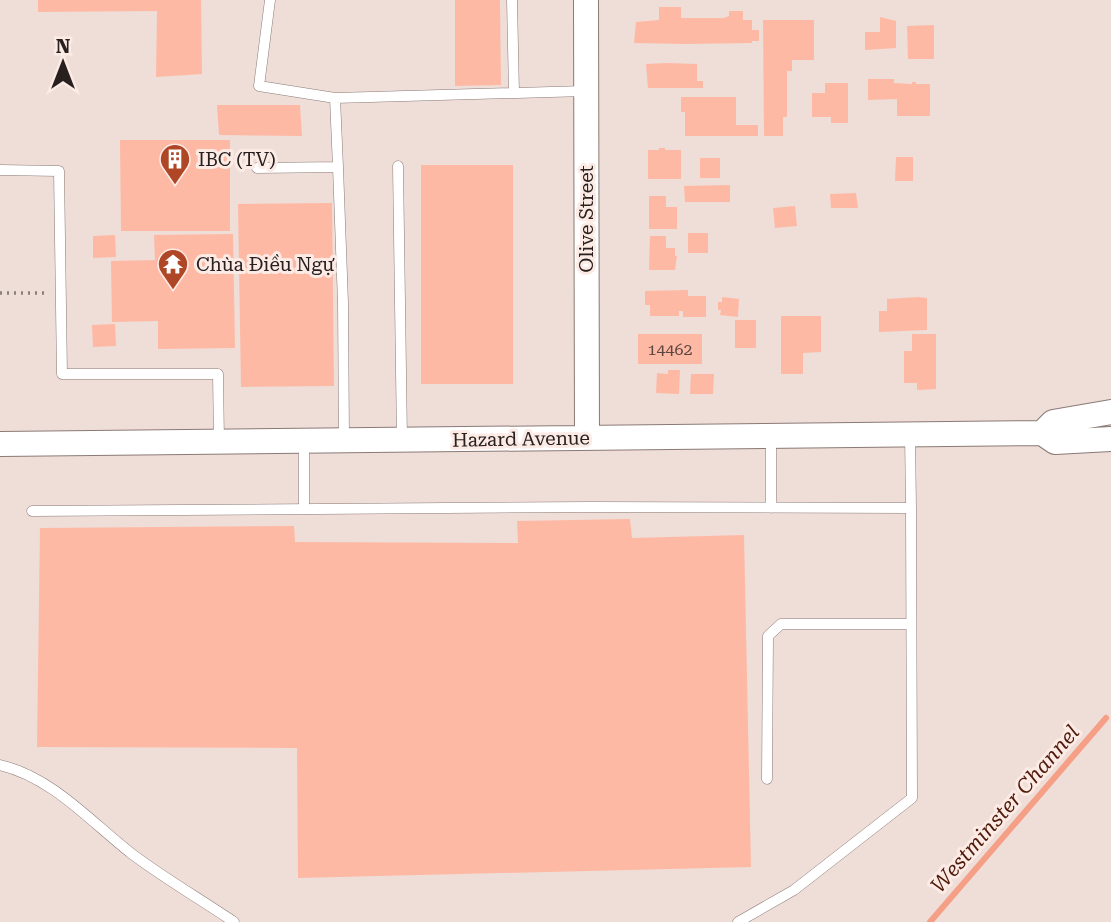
<svg xmlns="http://www.w3.org/2000/svg" width="1111" height="922" font-family="'Roboto Serif',serif">
	<style>
		.lines { fill: none; stroke-linecap: round; stroke-linejoin: round }
		.stream { stroke: #f49f86; stroke-width: 6 }
		.building { fill: #feb9a4 }
		.service-casing { stroke: #8a7a75; stroke-width: 11 }
		.tertiary-casing { stroke: #8a7a75; stroke-width: 26 }
		.path { stroke: #8b7f7b; stroke-width: 3.5; stroke-dasharray: 2 5; stroke-linecap: butt }
		.service { stroke: #fff; stroke-width: 10 }
		.tertiary { stroke: #fff; stroke-width: 24 }
		.labels { text-anchor: middle; dominant-baseline: central; stroke-width: 6; stroke-linejoin: round; paint-order: stroke }
		.number-label { font-size: 16px; fill: #5d4640 }
		.poi-label { font-size: 19px; fill: #27201e; stroke: #fceae5; text-anchor: start }
		.street-label { font-size: 19px; fill: #27201e; stroke: #fceae5 }
		.water-label { font-size: 21px; font-style: italic; fill: #4e1a0a; stroke: #fceae5 }
	</style>
	<rect width="100%" height="100%" fill="#efddd8"/>
	<g class="lines">
		<path class="stream" d="M930,922L1106,718"/>
	</g>
	<path class="building" d="M38,0H201L202,74L156,77L157,11L38,12Z
		M455,0H500L501,85L455,86Z
		M659,7H681V18H724L729,16V11H743V20H752V30H759V41H752V43L685,44L634,43L636,22L659,20Z
		M880,17L896,21V48L865,50V32H880Z
		M763,20H814V60H792V71H787V117H783V136H764Z
		M934,25V59H908L907,26Z
		M667,63L697,64V81H703V88H648L646,64Z
		M868,79H894V83L912,84V82H916V84H930V116H897V99L868,100Z
		M825,83H848V123H831V117H812V93H825Z
		M681,97H736V125H758V136H685V112H681Z
		M217,105H300L302,136L219,135Z
		M120,140H230V231H121Z
		M659,148H665V150H681V179H648V150H659Z
		M896,157H913V181H895Z
		M700,158H720V178H700Z
		M421,165H513V384H421Z
		M730,185V202H685L684,186Z
		M856,193L858,208H831L830,194Z
		M649,196H666V207H677V229H649Z
		M332,203L334,386L241,387L238,204Z
		M795,206L797,226L775,228L773,208Z
		M688,233H708V253H688Z
		M233,234L235,348L158,349V321L112,322L111,261L155,260L154,235Z
		M115,235L116,257L93,258V236Z
		M650,236H666V248H675V256H677L675,270H649Z
		M688,290V296H706V317H683V311H679V316H650V305H645V291Z
		M722,297L739,299L738,317L720,315L721,310H718V302H722Z
		M918,297L927,298V330L879,332V311H887V299Z
		M781,316H821V352L803,353V374H781Z
		M735,320H756V348H735Z
		M115,324L116,346L93,347L92,325Z
		M638,334H702V364H638Z
		M912,334H936V389L917,390V383H904V351H912Z
		M668,370H680L679,394L656,393L657,373L668,374Z
		M691,374H714L713,394H690Z
		M630,519L632,538L744,535L751,867L298,878L297,748L37,747L40,528L294,526L295,542L518,543L517,521Z"/>
	<g class="lines">
		<g class="service-casing">
			<path id="service" d="M270,0L259,86L335,98L585,91
				M512,0L514,93
				M335,98L338,167
				M398,166L402,439
				M257,168L338,167L343,303L344,440
				M0,170L59,171L62,374H218L219,442
				M771,508V437
				M304,509V441
				M32,511L590,507L911,508L910,435
				M0,765C52,777 91,822 132,854C164,878 200,899 234,922
				M767,779L768,636L781,624H911
				M738,922L794,890L912,798L911,508"/>
		</g>
		<g class="tertiary-casing">
			<path id="tertiary" d="M586,0L587,438
				M1042,433L1053,422L1111,412
				M0,444L1042,433L1055,442L1111,439"/>
		</g>
		<path class="path" d="M0,293H48"/>
		<use href="#service" class="service"/>
		<use href="#tertiary" class="tertiary"/>
	</g>
	<defs>
		<g id="building-pin" transform="scale(1.575)"><path d="M0 17L-7.5 6A9.5 9.5 0 1 1 7.5 6Z" fill="#af4726" stroke="#fceae5"/><path d="M-4-6H4V6H1V3H-1V6H-4ZM-2.5-4.3h1.7v1.8h-1.7ZM.8-4.3h1.7v1.8H.8ZM-2.5-1h1.7V.8h-1.7ZM.8-1h1.7V.8H.8Z" fill="#fff"/></g>
		<g id="temple-pin" transform="scale(1.575)"><path d="M0 17L-7.5 6A9.5 9.5 0 1 1 7.5 6Z" fill="#af4726" stroke="#fceae5"/><path d="M0-6L5-2H3V0L6.5 2.5H4V6H1.5V3h-3V6H-4V2.5H-6.5L-3 0V-2H-5Z" fill="#fff"/></g>
	</defs>
	<g fill-rule="evenodd">
		<use href="#building-pin" x="175" y="159"/>
		<use href="#temple-pin" x="173" y="264"/>
	</g>
	<g class="labels">
		<g class="number-label">
			<text x="670" y="349">14462</text>
		</g>
		<g class="poi-label">
			<text x="198" y="159">IBC (TV)</text>
			<text x="196" y="264">Chùa Điều Ngự</text>
		</g>
		<g class="street-label">
			<text transform="translate(586 219) rotate(-90)">Olive Street</text>
			<text transform="translate(521 439) rotate(-1)">Hazard Avenue</text>
		</g>
		<g class="water-label">
			<text transform="translate(1005 809) rotate(-49)">Westminster Channel</text>
		</g>
	</g>
	<g transform="translate(63 63)" stroke="#fceae5" stroke-width="5" paint-order="stroke">
	<path d="M0-5L12 26L0 18L-12 26Z" fill="#27201e"/>
	<text y="-10" font-size="19" font-weight="bold" text-anchor="middle" fill="#27201e">N</text>
	</g>
</svg>
